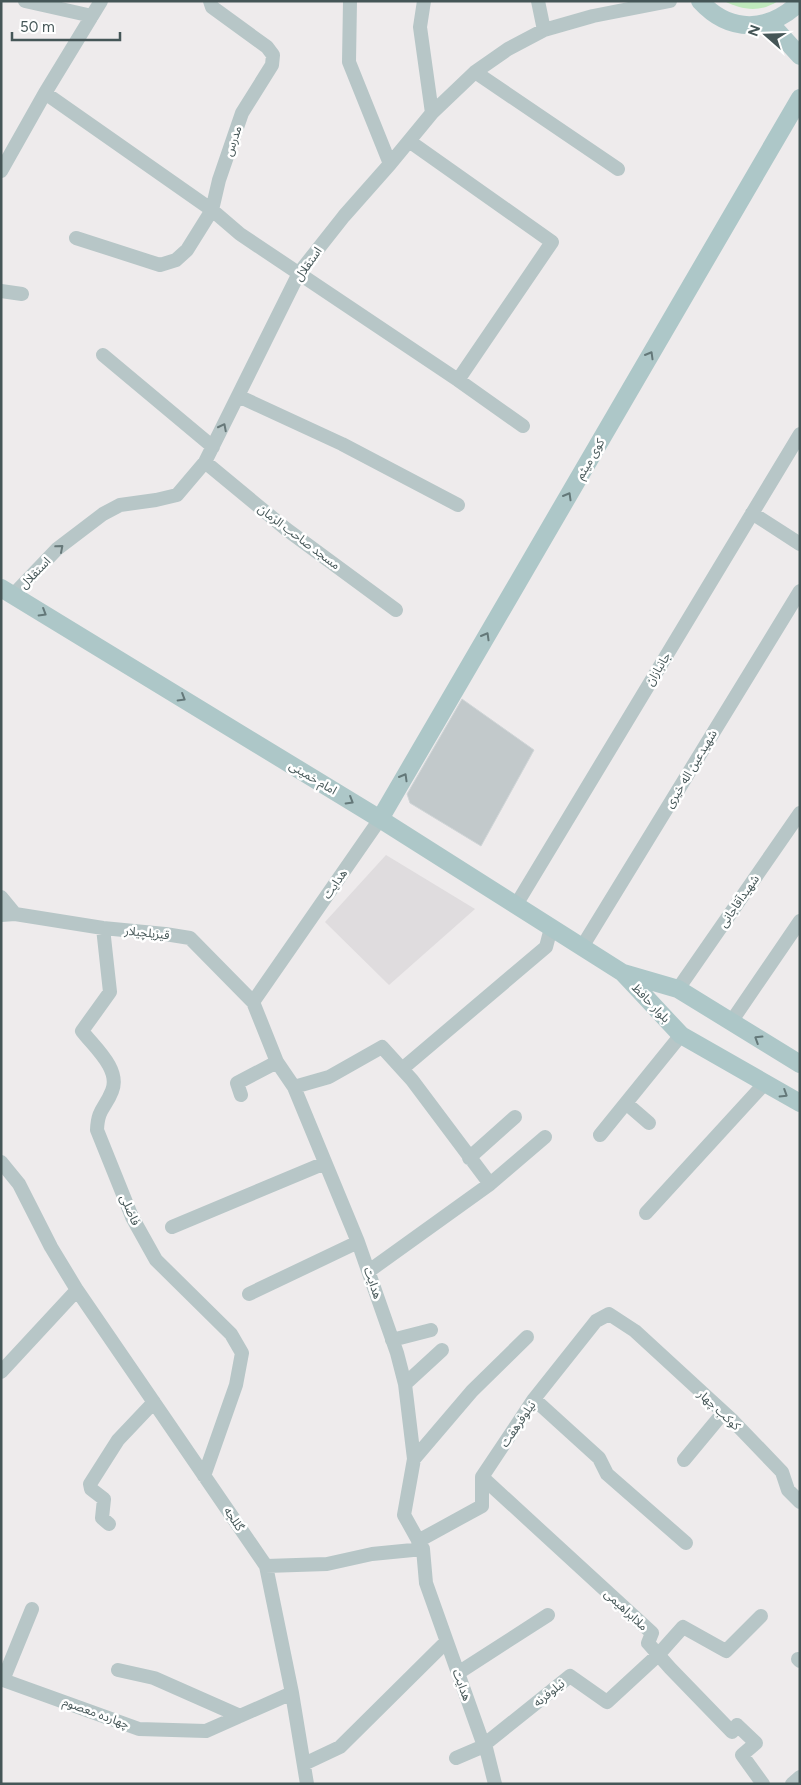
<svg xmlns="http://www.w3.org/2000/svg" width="801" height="1785" font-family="Figtree,'Noto Sans Arabic',sans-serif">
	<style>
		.education { fill: #dfdcde }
		.green { fill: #bfe9bc }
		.building { fill: #c2c9cb; stroke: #d0d5d7 }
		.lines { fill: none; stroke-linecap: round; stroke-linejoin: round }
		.minor { stroke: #b7c6c7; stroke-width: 14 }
		.major { stroke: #adc7c8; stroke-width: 18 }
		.oneway { stroke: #647879 }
		.oneway2 { stroke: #677879 }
		.labels { text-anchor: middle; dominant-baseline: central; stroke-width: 5; stroke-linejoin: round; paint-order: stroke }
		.street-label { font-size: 12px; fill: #455657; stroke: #fff }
	</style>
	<rect width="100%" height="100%" fill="#eeebec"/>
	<path class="education" d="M386,855L475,909L389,985L325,922Z"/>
	<path class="green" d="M724,1H778C760,13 742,10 724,1Z"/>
	<path class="building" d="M462,699L534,750L481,846L410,803L407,794Z"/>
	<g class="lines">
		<path class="minor" d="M25,1L92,16
			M210,1L212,7L267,47L273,55L272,65L242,113L219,180L212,210L240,234L458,380L552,242L409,141
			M350,1L349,62L390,164
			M424,1L420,27L432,113
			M538,1L544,30
			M475,72L618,169
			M45,93L212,210L187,250L176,260L160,265L76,238
			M1,171L45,93L101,1
			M1,291L22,294
			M103,355L213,447
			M458,380L523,426
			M238,396L342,444L458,505
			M205,462L286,529L396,610
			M752,513L800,544
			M13,595L57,549L103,514L120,505L156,500L177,495L205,462L299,273L344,216L390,164L432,113L475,72L508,49L544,30L593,16L670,1
			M380,819L253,1002L277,1062L294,1087L358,1242L397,1353L405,1384L414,1459L404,1515L423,1549L426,1583L484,1746L485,1744L495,1784
			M1,897L15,914L1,915
			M516,905L800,434
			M15,914L103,928L165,934L190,938L253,1002
			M103,928L110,992L82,1031C94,1047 121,1069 112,1091C105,1109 98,1108 97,1130L132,1217L156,1260L231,1334L242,1353L236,1385L204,1476
			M582,947L800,591
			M678,989L800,813
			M731,1022L800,921
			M402,1069L546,947L551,928
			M294,1087L329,1077L382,1047L412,1080L490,1184
			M241,1095L237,1083L277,1062
			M627,1104L649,1123
			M600,1135L681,1035
			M469,1158L515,1117
			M1,1162L19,1184L51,1247L77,1290L266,1566L292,1693L307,1784
			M646,1213L766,1082
			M172,1227L325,1163
			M369,1271L490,1184L545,1137
			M249,1294L358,1242
			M392,1340L431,1330
			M1,1372L77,1290
			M405,1384L442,1350
			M534,1399L599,1458L607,1474L686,1543
			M414,1459L472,1391L527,1337
			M684,1460L723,1413
			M482,1477L652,1633L648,1643L670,1668L732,1732L737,1725L756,1743L742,1755L763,1784
			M109,1524L102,1518L104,1499L91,1489L90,1484L118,1440L154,1402
			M418,1541L482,1506V1477L534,1399L596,1321L609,1314L635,1331L733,1421L782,1472L788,1490L800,1502
			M266,1566L327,1564L372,1554L423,1549
			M32,1609L3,1680L139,1729L206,1731L292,1693
			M798,1659L800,1661
			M118,1670L154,1678L240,1716
			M458,1673L548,1615
			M485,1744L570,1676L607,1702L658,1655L683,1627L726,1651L761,1616
			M456,1758L484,1746
			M304,1764L340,1747L446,1642
			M792,1784L800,1777"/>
		<path class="major" d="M700,1C730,34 769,32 800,2
			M770,23L800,56
			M1,588L380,819L623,973L681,1035L800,1103
			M380,819L800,98
			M623,973L678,989L800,1064"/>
	</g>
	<defs><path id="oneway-chevron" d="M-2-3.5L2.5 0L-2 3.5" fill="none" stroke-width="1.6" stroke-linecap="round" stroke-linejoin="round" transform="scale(1.25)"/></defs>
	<g class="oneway">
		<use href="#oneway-chevron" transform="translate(650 355) rotate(-60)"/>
		<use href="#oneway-chevron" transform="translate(568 496) rotate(-60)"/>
		<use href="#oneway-chevron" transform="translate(43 613) rotate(31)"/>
		<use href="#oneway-chevron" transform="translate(486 636) rotate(-60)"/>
		<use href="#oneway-chevron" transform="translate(182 698) rotate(31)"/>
		<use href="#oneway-chevron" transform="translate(404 777) rotate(-60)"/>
		<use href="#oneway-chevron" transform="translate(350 801) rotate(31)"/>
		<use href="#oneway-chevron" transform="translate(758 1039) rotate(-148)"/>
		<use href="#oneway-chevron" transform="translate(784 1094) rotate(32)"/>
	</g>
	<g class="oneway2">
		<use href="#oneway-chevron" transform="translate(223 427) rotate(-63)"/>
		<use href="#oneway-chevron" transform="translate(60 548) rotate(-41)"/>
	</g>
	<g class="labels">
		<g class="street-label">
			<text transform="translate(233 141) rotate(-71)">مدرس</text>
			<text transform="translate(308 264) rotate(-55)">استقلال</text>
			<text transform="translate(590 459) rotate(-60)">کوی میثم</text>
			<text transform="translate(299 537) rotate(37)">مسجد صاحب الزمان</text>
			<text transform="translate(35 573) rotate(-46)">استقلال</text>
			<text transform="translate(658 669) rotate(-59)">جانبازان</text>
			<text transform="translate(691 769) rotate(-59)">شهیدعین اله خیری</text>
			<text transform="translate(313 778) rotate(31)">امام خمینی</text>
			<text transform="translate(335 884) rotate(-55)">هدایت</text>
			<text transform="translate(739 901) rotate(-55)">شهیدآقاجانی</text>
			<text transform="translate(147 933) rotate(6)">قیزیلچیلار</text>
			<text transform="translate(651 1003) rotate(46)">بلوار حافظ</text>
			<text transform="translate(130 1210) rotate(66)">فاضلی</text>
			<text transform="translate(373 1283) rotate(71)">هدایت</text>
			<text transform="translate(719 1410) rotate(43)">کوکب چهار</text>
			<text transform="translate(518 1424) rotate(-56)">نیلوفرهفت</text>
			<text transform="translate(234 1519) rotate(56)">گللجه</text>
			<text transform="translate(626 1610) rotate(43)">ملاابراهیمی</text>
			<text transform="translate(462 1685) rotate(70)">هدایت</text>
			<text transform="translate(549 1693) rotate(-39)">نیلوفرنه</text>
			<text transform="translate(96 1713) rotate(20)">چهارده معصوم</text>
		</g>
	</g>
	<rect width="801" height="1785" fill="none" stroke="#455657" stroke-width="5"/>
	<g transform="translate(766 35) rotate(290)" stroke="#ffffff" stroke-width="4" paint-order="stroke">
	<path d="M0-4L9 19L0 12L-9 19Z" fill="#455657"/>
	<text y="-8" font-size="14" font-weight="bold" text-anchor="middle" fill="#455657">N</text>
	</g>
	<path d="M12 32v8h108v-8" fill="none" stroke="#455657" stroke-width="2.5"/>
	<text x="20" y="32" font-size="15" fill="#455657" stroke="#ffffff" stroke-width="4" paint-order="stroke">50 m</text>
</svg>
